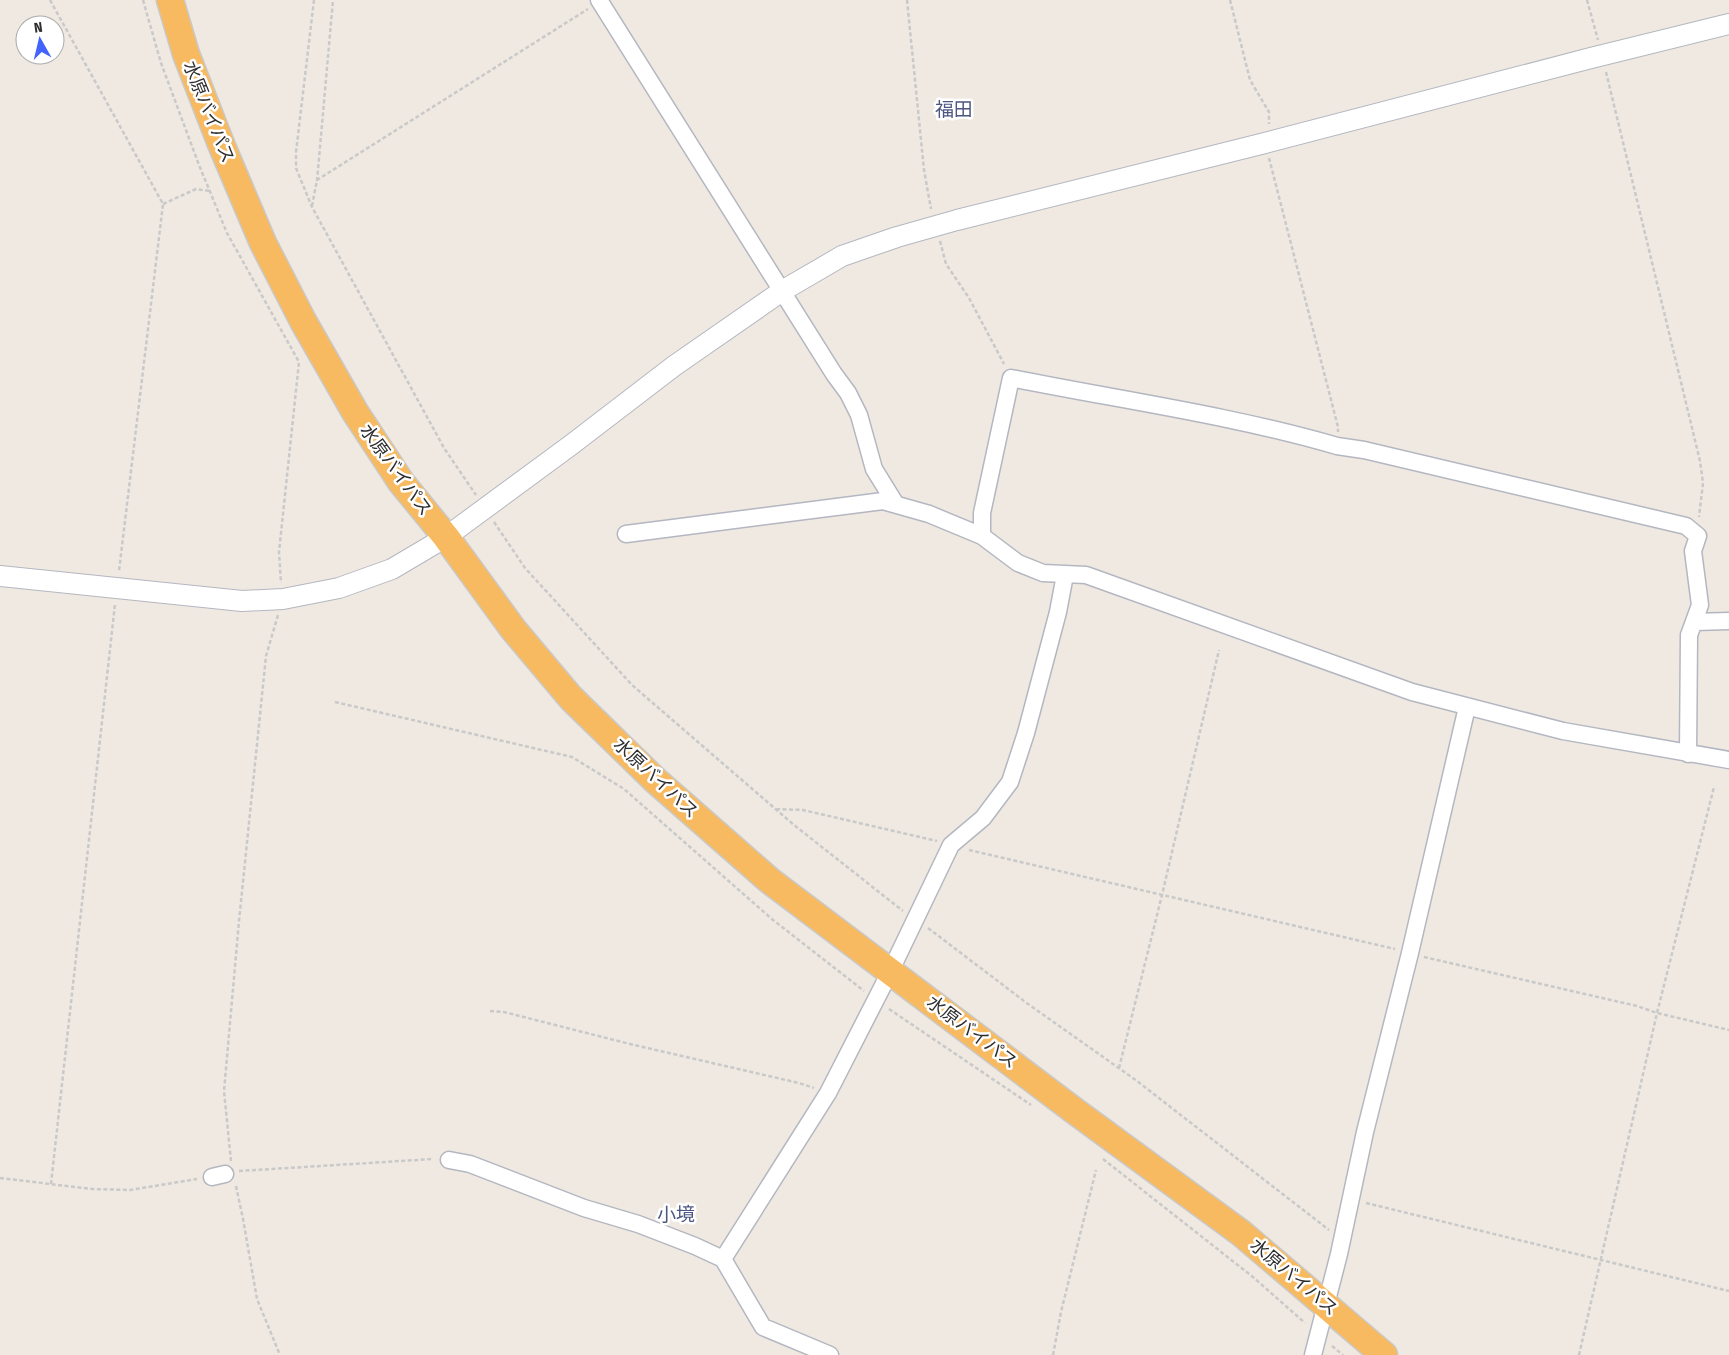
<svg xmlns="http://www.w3.org/2000/svg" width="1729" height="1355" font-family="'Fira Sans Condensed','Noto Sans JP',sans-serif">
	<style>
		.lines { fill: none; stroke-linecap: round; stroke-linejoin: round }
		.minor-casing { stroke: #b4b7c1; stroke-width: 19 }
		.tertiary-casing { stroke: #b4b7c1; stroke-width: 22 }
		.trunk-casing { stroke: #c9c9c9; stroke-width: 29 }
		.path { stroke: #c9c9c9; stroke-width: 2.5; stroke-dasharray: 4 2.5; stroke-linecap: butt }
		.minor { stroke: #fff; stroke-width: 16 }
		.tertiary { stroke: #fff; stroke-width: 20 }
		.trunk { stroke: #f8ba60; stroke-width: 26 }
		.labels { text-anchor: middle; dominant-baseline: central; stroke-width: 5; stroke-linejoin: round; paint-order: stroke }
		.street-label { font-size: 18px; fill: #2e2e2e; stroke: #fff }
		.neighbourhood-label { font-size: 19px; fill: #4d5680; stroke: #fff }
	</style>
	<rect width="100%" height="100%" fill="#efe9e1"/>
	<g class="lines">
		<g class="minor-casing">
			<path id="minor" d="M599,0L834,374L848,393L859,415L874,469L895,503
				M626,534L883,501L929,514L982,536L1018,563L1043,573L1086,575L1412,692L1563,731L1729,760
				M982,536V513L1011,378C1120,400 1230,415 1337,446L1364,450L1686,526L1698,536L1693,551L1700,605L1689,635L1688,754
				M1694,622L1729,621
				M449,1160L470,1164L584,1208L638,1224L695,1246L723,1259L763,1327L830,1355
				M212,1177L225,1174
				M723,1259L828,1093L891,970L951,845L983,818L1010,782L1026,733L1058,612L1065,575
				M1313,1355L1339,1254L1365,1132L1410,953L1467,707"/>
		</g>
		<g class="tertiary-casing">
			<path id="tertiary" d="M0,576L242,601L283,599L339,588L392,569L446,537L571,445L674,366L782,291L842,256L897,237L957,220L1265,143L1591,58L1729,24"/>
		</g>
		<g class="trunk-casing">
			<path id="trunk" d="M170,0L186,54L221,144L263,243L303,321L355,412L401,482L446,537L513,629L571,698L655,780L769,880L1072,1109L1241,1233L1384,1355"/>
		</g>
		<path class="path" d="M50,0L163,204L119,571
			M143,0L161,63L199,165L227,233L299,362L279,552L281,583
			M314,0L296,152V168L312,207L444,448L476,495
			M907,0L924,170L931,209
			M1230,0L1250,80L1269,112V124
			M1587,0L1598,40
			M1606,72L1700,461L1703,483L1699,517
			M1269,158L1338,427V432
			M317,181L333,0
			M163,204L196,189L210,191
			M312,206L317,180L588,9
			M940,241L946,264L969,298L1004,364
			M494,522L525,568L632,685L794,825L903,911
			M335,702L572,757L624,789L773,920L864,991
			M776,809L803,810L937,841
			M969,850L1395,949
			M928,928L1028,1004L1137,1081L1329,1230
			M1424,957L1637,1006L1657,1013L1729,1030
			M889,1009L1031,1105
			M490,1011L504,1012L630,1044L799,1083L814,1088
			M1119,1068L1162,895L1219,650
			M1103,1159L1253,1277L1305,1323
			M231,1161L224,1091L239,921L266,656L278,615
			M239,1171L433,1159
			M0,1178L92,1189L130,1190L197,1179
			M51,1184L115,604
			M236,1186L243,1219L257,1299L280,1355
			M1366,1203L1729,1291
			M1332,1346L1343,1355
			M1053,1355L1061,1312L1096,1170
			M1579,1355L1657,1013L1714,787"/>
		<use href="#minor" class="minor"/>
		<use href="#tertiary" class="tertiary"/>
		<use href="#trunk" class="trunk"/>
	</g>
	<g class="labels">
		<g class="street-label">
			<text transform="translate(209 112) rotate(68)">水原バイパス</text>
			<text transform="translate(396 470) rotate(54)">水原バイパス</text>
			<text transform="translate(656 778) rotate(43)">水原バイパス</text>
			<text transform="translate(972 1032) rotate(37)">水原バイパス</text>
			<text transform="translate(1294 1277) rotate(40)">水原バイパス</text>
		</g>
		<g class="neighbourhood-label">
			<text x="954" y="109">福田</text>
			<text x="676" y="1214">小境</text>
		</g>
	</g>
	<g transform="translate(40 40) rotate(352)"><circle r="24" fill="#ffffff" stroke="#ababab"/>
	<path d="M0-4L9 19L0 12L-9 19Z" fill="#4264fb"/>
	<text y="-8" font-size="14" font-weight="bold" text-anchor="middle" fill="#2e2e2e">N</text>
	</g>
</svg>
